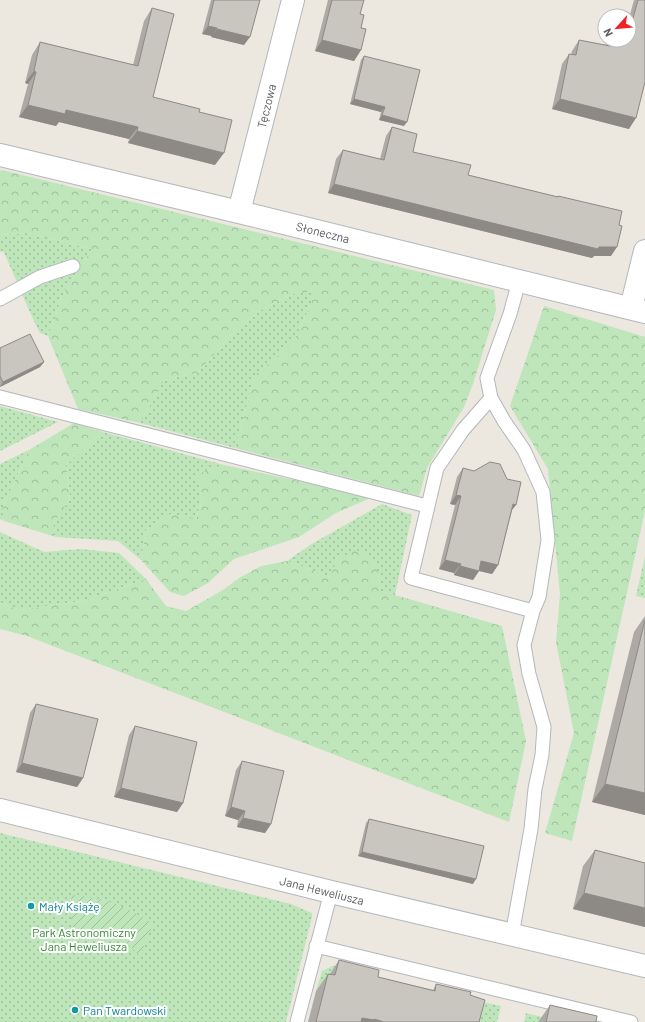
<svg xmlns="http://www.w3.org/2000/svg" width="645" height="1022" font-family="Barlow,sans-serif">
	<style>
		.grass { fill: url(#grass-dots) }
		.forest { fill: url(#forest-crowns) }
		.garden { fill: url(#garden-furrows) }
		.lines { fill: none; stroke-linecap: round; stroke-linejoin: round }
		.lane-casing { stroke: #b3b7bb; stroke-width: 15 }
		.street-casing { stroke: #b3b7bb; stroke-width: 24 }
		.lane { stroke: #fff; stroke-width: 13 }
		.street { stroke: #fff; stroke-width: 22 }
		.wall { fill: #ada9a4 }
		.shaded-wall { fill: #8d8a86 }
		.building { fill: #c9c5bf; stroke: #8d8a86 }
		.culture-dot { fill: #0f9aa8; stroke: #fff; stroke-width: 1.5 }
		.labels { text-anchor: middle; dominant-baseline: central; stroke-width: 4; stroke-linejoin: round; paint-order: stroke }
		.street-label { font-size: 12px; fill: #585d61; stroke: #fff }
		.culture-label { font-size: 12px; fill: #0d838f; stroke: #fff; text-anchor: start }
		.park-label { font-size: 12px; fill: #358731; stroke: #fff }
	</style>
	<defs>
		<pattern id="grass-dots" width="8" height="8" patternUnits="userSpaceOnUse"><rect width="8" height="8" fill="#bee6ba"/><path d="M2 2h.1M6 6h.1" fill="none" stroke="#9dbe9b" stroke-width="1.8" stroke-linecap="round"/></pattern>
		<pattern id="forest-crowns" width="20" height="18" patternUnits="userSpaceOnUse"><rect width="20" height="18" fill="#bee6ba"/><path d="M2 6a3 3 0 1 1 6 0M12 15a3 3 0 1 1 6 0" fill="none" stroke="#9dbe9b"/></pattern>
		<pattern id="garden-furrows" width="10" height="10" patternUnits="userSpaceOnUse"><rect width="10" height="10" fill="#bee6ba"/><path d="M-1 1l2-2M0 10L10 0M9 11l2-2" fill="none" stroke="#9dbe9b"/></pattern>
	</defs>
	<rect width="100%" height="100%" fill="#ece8df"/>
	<path class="grass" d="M28,233L92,249L62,297L48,336L40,333C26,306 16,278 3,251L0,252V235Z
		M313,290L311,304L293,343L255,375L235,448L140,423L164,380L197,373L238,328L263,309L289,295Z
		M0,406L58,422L0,451Z
		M103,432L224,465L197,474L202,501L195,520L171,514L146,530L141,560L118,541L56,537L53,524L70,499L66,465Z
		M29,450L2,509L4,521L0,519V464Z
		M382,504L412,515L395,595L381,591L378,573L330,577L287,561L310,545Z
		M0,532L44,552L81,549L119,553L146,579L83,601L20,610L0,603Z
		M645,556V598L636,596Z
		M0,833L291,904L312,913V917L286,1022H0Z
		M333,966H337L316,991L322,971Z
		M469,999L501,1006L497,1022H476Z
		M526,1013L562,1022H524Z"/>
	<path class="forest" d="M2,170L494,290L496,310L473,384L464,407L427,468L419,496L235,448L255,375L293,343L311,304L312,291L289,295L263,309L238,328L197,373L164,380L140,423L78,409L48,336L62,297L92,249L28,233L0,235V171Z
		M544,306L645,337V511L572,841L545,833L574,733L556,642L560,594L548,469L510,406Z
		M74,423L103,432L66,465L70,499L53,524L56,537L4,521L2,509L29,450Z
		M224,465L373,497L336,513L299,537L234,559L208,583L184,596L170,592L141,560L146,530L171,514L196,519L202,501L197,474Z
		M356,550L372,556L378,573L381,591L502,626L526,741L509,822L27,636L0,629V603L20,610L83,601L146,579L166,606L186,611L223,590L239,578L261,566L287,561L330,577L337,559Z"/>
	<path class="garden" d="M71,895C107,898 123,905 153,924L140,956C135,951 129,945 123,941C107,931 89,931 71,930Z"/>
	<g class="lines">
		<g class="lane-casing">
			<path id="lane" d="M0,299L40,277L73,266
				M0,397L427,506
				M491,398L463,430L437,468L411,578L533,611
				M512,935L531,829L535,789L542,755L544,727L529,674L524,645L533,611L539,597L548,540L543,492L524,450L504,421L491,398L487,378L510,314L519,281
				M316,946L631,1022
				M297,1022L331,892"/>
		</g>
		<g class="street-casing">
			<path id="street" d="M0,155L239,212L645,312
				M239,212L293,0
				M631,308L645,251
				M0,810L331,892L645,966"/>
		</g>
		<use href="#lane" class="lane"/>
		<use href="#street" class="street"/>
	</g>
	<path class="wall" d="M211,0H260L244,45L211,37L212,36L202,34Z
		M328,0H364L360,14L361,28V50L354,61L315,51Z
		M634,0H645L629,129L552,109L562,64L569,54L571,55L572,51L579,40L606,45L607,40H629V18Z
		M152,8L153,97L199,112L215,165L128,143L129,139L59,122L56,126L19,117L28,84L25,83L32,55L40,42L133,65L144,21Z
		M364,56L404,126L379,120L381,112L350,104L361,60Z
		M392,127L413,152L468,175L557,197L558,196L611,256H594L592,258L328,193L336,159L343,150L380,159L386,136Z
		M0,348L44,362L40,367L0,387Z
		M463,468L512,511L498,565L492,574L479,571L473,580L454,575V573L439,569L455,505L450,504L457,477Z
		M645,616V815L592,802L634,632Z
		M36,704L83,778L77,787L16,772L30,713Z
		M135,726L183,803L177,812L114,797L129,735Z
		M242,761L271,824L265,833L237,827L238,820L225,816L236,770Z
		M369,819L473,884L358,856L366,823Z
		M595,850L645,863V927L573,909L583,866Z
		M339,960L378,977L433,990L436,984L470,995L479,1022H308L316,991L328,974H330Z
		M550,1005L596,1022H538Z"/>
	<path class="shaded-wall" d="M208,26L217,28L212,36L202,34Z
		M217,29L250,37L244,45L211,37Z
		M322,40L361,50L354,61L315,51Z
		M34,71L36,72L28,84L25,83Z
		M354,99L385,107L381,112L350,104Z
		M560,99L636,118L629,129L552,109Z
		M28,105L66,110L138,127L129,139L59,122L56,126L19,117Z
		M382,115L407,122L404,126L379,120Z
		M137,131L224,153L215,165L128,143Z
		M334,184L599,247H617L611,256H594L592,258L328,193Z
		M44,362L40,367L0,387L3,382Z
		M456,495L461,496L455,505L450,504Z
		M513,504L516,505L509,514Z
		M445,560L461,564L454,573L439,569Z
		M481,561L498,565L492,574L479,571L473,580L454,575L460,566Z
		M22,763L83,778L77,787L16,772Z
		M605,784L645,793V815L592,802Z
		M121,788L183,803L177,812L114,797Z
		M231,807L245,811L238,820L225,816Z
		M243,818L271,824L265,833L237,827Z
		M362,852L476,879L473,884L358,856Z
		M584,893L645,908V927L573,909Z
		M362,1018L374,1019L384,1022H359Z"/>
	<path class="building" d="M214,0H260L250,37L217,29V28L208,26Z
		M332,0H364L360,14L364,15L361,28L366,29L361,50L322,40Z
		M638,0H645V82L636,118L560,99L569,54L576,55L579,40L610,46L612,40H629V21L632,22Z
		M152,8L174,14L153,97L200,109L199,112L232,120L224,153L137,131L138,127L66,110L65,114L28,105L36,72L34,71L40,42L138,66Z
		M364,56L420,70L407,122L382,115L385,107L354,99Z
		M392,127L417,134L413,152L471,165L468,175L558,197V196L622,211L619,225L622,226L617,247H599L598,249L334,184L343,150L384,160Z
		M30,334L44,362L3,382L0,376V348Z
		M490,462L500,464L507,479L521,482L516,505L513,504L498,565L481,561L479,571L460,566L461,564L445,560L461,496L456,495L463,468L474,471Z
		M645,620V793L605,784Z
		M36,704L98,719L83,778L22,763Z
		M135,726L197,742L183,803L121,788Z
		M242,761L284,771L271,824L243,818L245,811L231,807Z
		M369,819L484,846L476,879L362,852Z
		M595,850L645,863V908L584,893Z
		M339,960L379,970L378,977L435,991L436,984L471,992L470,995L485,1000L479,1022H384L374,1019V1020L362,1018L361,1022H316L328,974L335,975Z
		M550,1005L597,1016L596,1022H546Z"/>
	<g class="culture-dot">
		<circle cx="31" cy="906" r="4"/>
		<circle cx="75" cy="1010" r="4"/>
	</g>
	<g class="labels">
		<g class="street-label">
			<text transform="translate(266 106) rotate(-76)">Tęczowa</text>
			<text transform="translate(323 232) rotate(14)">Słoneczna</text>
			<text transform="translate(322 890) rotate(14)">Jana Heweliusza</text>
		</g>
		<g class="culture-label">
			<text x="39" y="906">Mały Książę</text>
			<text x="83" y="1010">Pan Twardowski</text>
		</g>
		<g class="park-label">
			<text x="84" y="932">Park Astronomiczny<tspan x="84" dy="14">Jana Heweliusza</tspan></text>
		</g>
	</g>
	<g transform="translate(617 28) rotate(243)"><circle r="19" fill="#ffffff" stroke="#bcbec0"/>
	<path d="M0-3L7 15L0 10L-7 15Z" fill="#f02225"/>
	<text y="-6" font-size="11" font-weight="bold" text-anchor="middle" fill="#585d61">N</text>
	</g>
</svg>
